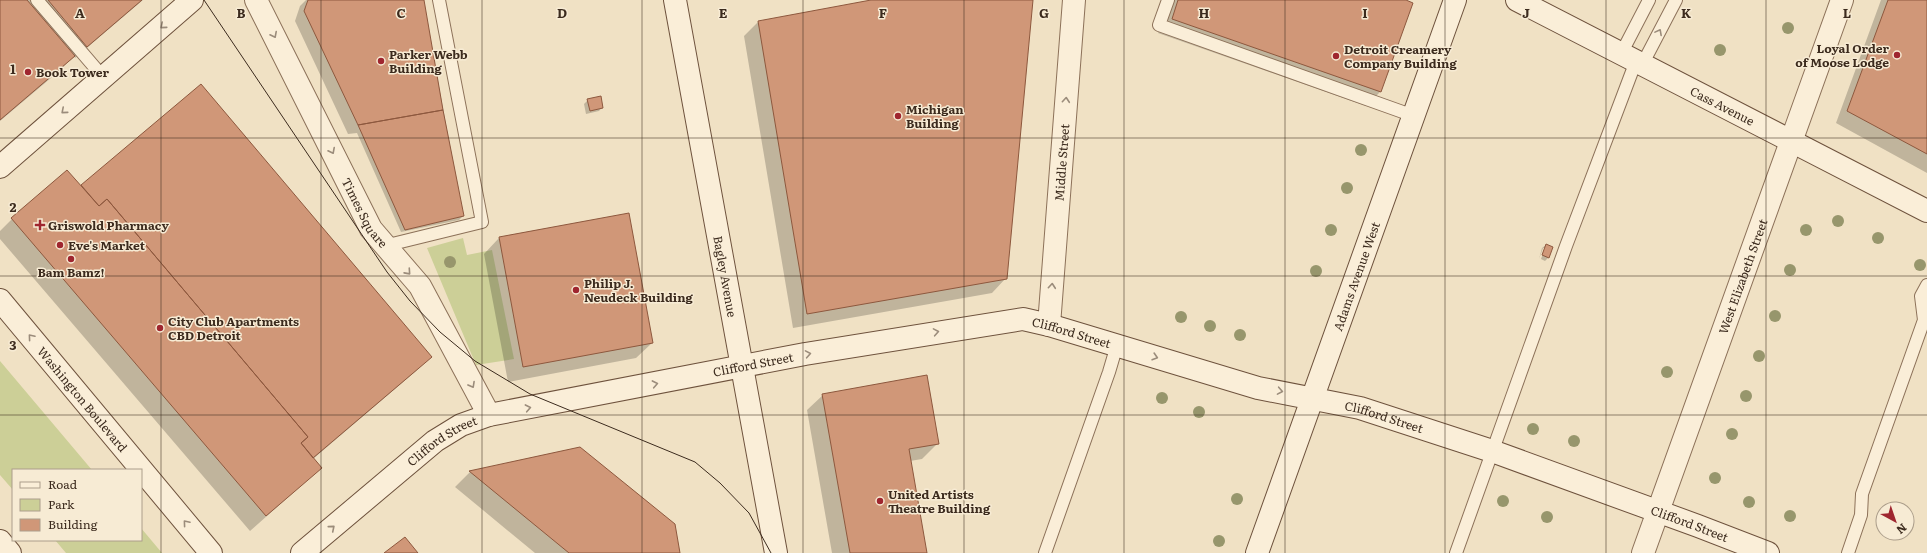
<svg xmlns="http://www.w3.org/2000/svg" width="1927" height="553" font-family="Literata,serif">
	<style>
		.green { fill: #cccf97 }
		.shadow { fill: #0003 }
		.building { fill: #d09778; stroke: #8d583e }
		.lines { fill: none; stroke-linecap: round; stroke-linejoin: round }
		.lane-casing { stroke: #8c7159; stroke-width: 14 }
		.street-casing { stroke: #8c7159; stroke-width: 24 }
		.secondary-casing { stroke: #6e523d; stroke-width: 24 }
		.lane { stroke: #faeed8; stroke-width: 12 }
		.street { stroke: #faeed8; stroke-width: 22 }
		.secondary { stroke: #faeed8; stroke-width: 22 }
		.tram { stroke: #3c2b1e; stroke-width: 1 }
		.tree { fill: #97966c }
		.oneway { stroke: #9b8c7b }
		.grid { fill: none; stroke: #3c2b1e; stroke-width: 1; stroke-opacity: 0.55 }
		.poi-dot { fill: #9f262f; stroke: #f7ebd4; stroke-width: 1.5 }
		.labels { text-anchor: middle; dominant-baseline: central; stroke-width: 3; stroke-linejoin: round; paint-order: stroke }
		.poi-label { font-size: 12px; font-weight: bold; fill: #3c2b1e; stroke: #f7ebd4; text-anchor: start }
		.street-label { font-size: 12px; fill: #3c2b1e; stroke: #f7ebd4 }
		.grid-label { font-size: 13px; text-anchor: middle; font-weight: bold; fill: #3c2b1e; stroke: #f7ebd4; stroke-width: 3; stroke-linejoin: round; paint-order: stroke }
	</style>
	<rect width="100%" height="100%" fill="#f0e1c4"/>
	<path class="green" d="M463,238L467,255L492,250L514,359L476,365L427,248Z
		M0,361L92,470H13V490L0,475Z
		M141,528L162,553H66L55,540H141Z"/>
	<path class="shadow" d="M0,0H143L75,58L74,56L58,72L0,121Z
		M306,0H423L463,216L459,220L401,232L357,133L348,134L295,21L300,6Z
		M877,0H1032L1006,278L992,293L793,328L744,36L758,22Z
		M1170,0H1404L1380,92L1366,106L1158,33Z
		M1881,0H1927V173L1836,123Z
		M201,86L430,357L416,371L313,459L321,468L250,531L0,239V231L12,219L81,187Z
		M588,100L602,107L599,111L586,114L584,104Z
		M499,238L652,343L636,358L508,382L484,254Z
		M1546,245L1549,257L1545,261L1541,259L1545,248H1543L1539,259L1542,248Z
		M823,395L938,443L922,459L910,461L926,553H832L807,410Z
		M470,472L679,553H535L455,487Z"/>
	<path class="building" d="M0,0H27L75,56L0,120Z
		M48,0H142L87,47Z
		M308,0H424L443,110L358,125L304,11Z
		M871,0H1033L1007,279L807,314L758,21Z
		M1178,0H1406L1413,3L1381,92L1172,19Z
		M1888,0H1927V154L1847,111Z
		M201,84L432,357L313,458L301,443L308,437L107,199L99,206L81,185Z
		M601,96L603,108L590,111L587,99Z
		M443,110L464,216L405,230L358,125Z
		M67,170L99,206L107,199L308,437L301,443L322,468L266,516L11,218Z
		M629,213L653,343L523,367L499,237Z
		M1546,244L1553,247L1549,258L1542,255Z
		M927,375L939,444L909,449L927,553H850L822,394Z
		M580,447L675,524L680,553H569L469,471Z
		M405,537L418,553H384Z"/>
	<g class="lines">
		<g class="lane-casing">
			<path id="lane" d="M37,0L103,77
				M1168,0L1159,25L1414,116
				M1621,54L1649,0
				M1642,65L1676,0
				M384,246L482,222L439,0
				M1045,553L1109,372L1117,345
				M1456,553L1566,246L1636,61
				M1848,553L1861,515L1862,494L1924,320L1921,296L1927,285"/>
		</g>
		<g class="street-casing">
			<g id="street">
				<path id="s1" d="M256,0L371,229L420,286L489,415"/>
				<path id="s2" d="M1049,325L1074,0"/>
				<path id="s3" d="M1643,553L1842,0"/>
			</g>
		</g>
		<g class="secondary-casing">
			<g id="secondary">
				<path id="s4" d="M675,0L776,553"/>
				<path id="s5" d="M1517,0L1927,211"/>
				<path d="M0,167L192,0"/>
				<path id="s6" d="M0,300L211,553"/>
				<path d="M0,541L10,553"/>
				<path id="s7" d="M302,553L435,441L461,425L489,415L805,354L1023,319L1049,325L1258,388L1360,408L1492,451L1698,526L1768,553"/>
				<path id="s8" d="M1257,553L1455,0"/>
			</g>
		</g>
		<use href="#lane" class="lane"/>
		<use href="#street" class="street"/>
		<use href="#secondary" class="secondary"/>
		<path class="tram" d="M204,0L387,272L410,301L440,332L475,361L530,394L695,462L720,483L749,513L771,553"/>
	</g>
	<g class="tree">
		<circle cx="1788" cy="28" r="6"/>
		<circle cx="1720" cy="50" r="6"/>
		<circle cx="1361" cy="150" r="6"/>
		<circle cx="1347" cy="188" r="6"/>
		<circle cx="1838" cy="221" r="6"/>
		<circle cx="1331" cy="230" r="6"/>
		<circle cx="1806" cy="230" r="6"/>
		<circle cx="1878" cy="238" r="6"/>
		<circle cx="450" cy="262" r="6"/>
		<circle cx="1920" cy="265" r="6"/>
		<circle cx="1790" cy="270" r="6"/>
		<circle cx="1316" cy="271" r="6"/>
		<circle cx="1775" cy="316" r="6"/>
		<circle cx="1181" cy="317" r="6"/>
		<circle cx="1210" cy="326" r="6"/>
		<circle cx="1240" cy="335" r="6"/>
		<circle cx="1759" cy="356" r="6"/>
		<circle cx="1667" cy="372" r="6"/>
		<circle cx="1746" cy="396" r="6"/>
		<circle cx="1162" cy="398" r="6"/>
		<circle cx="1199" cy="412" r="6"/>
		<circle cx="1533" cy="429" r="6"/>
		<circle cx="1732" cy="434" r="6"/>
		<circle cx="1574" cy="441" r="6"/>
		<circle cx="1715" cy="478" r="6"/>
		<circle cx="1237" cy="499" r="6"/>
		<circle cx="1503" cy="501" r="6"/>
		<circle cx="1749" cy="502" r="6"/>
		<circle cx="1790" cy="516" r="6"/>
		<circle cx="1547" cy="517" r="6"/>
		<circle cx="1219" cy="541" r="6"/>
	</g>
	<defs><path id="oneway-chevron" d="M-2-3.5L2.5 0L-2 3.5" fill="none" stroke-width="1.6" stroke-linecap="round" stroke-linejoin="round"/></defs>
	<g class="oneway">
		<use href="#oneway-chevron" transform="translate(163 26) rotate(139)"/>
		<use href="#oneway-chevron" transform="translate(1659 32) rotate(-62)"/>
		<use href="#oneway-chevron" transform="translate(274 35) rotate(63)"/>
		<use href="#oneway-chevron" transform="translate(1066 100) rotate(-85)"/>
		<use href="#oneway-chevron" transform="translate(64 111) rotate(139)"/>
		<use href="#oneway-chevron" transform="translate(332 151) rotate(63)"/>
		<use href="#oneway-chevron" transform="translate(408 272) rotate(48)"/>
		<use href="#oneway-chevron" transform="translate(1052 286) rotate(-85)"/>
		<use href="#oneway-chevron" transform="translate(936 332) rotate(-10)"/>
		<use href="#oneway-chevron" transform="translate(31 337) rotate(-130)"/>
		<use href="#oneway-chevron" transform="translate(808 354) rotate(-10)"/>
		<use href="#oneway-chevron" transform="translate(1155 357) rotate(17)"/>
		<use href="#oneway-chevron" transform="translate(655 384) rotate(-11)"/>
		<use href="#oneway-chevron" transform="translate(472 385) rotate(61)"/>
		<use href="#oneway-chevron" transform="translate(1280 391) rotate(10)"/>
		<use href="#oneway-chevron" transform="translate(528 408) rotate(-11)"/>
		<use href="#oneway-chevron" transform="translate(186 523) rotate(-130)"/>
		<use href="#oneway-chevron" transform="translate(332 528) rotate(-40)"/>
	</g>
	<path class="grid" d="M161,0V553M321,0V553M482,0V553M642,0V553M803,0V553M964,0V553M1124,0V553M1285,0V553M1445,0V553M1606,0V553M1766,0V553M0,138H1927M0,276H1927M0,415H1927"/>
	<g class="poi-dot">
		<circle cx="1897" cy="55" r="4"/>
		<circle cx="1336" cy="56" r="4"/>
		<circle cx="381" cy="61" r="4"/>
		<circle cx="28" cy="72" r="4"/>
		<circle cx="898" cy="116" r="4"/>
		<path d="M38 219h4v4h4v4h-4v4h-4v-4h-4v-4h4z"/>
		<circle cx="60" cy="245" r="4"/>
		<circle cx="71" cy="259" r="4"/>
		<circle cx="576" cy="290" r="4"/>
		<circle cx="160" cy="328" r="4"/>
		<circle cx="880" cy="501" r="4"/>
	</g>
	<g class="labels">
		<g class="poi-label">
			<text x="1889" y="48" text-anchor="end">Loyal Order<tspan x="1889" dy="14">of Moose Lodge</tspan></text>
			<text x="1344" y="49">Detroit Creamery<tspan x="1344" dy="14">Company Building</tspan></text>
			<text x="389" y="54">Parker Webb<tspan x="389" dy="14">Building</tspan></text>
			<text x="36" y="72">Book Tower</text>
			<text x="906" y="109">Michigan<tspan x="906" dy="14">Building</tspan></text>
			<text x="48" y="225">Griswold Pharmacy</text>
			<text x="68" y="245">Eve's Market</text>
			<text x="71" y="272" text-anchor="middle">Bam Bamz!</text>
			<text x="584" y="283">Philip J.<tspan x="584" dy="14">Neudeck Building</tspan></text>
			<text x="168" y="321">City Club Apartments<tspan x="168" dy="14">CBD Detroit</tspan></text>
			<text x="888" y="494">United Artists<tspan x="888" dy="14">Theatre Building</tspan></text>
		</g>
		<g class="street-label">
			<text stroke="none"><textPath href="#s5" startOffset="231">Cass Avenue</textPath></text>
			<text stroke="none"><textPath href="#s2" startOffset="163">Middle Street</textPath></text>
			<text stroke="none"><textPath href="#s1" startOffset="239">Times Square</textPath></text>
			<text stroke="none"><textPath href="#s4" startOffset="281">Bagley Avenue</textPath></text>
			<text stroke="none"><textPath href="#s8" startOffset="294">Adams Avenue West</textPath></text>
			<text stroke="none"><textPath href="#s3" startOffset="294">West Elizabeth Street</textPath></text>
			<text stroke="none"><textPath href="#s7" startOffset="827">Clifford Street</textPath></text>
			<text stroke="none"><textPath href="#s7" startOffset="503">Clifford Street</textPath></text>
			<text stroke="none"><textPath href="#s6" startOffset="129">Washington Boulevard</textPath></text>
			<text stroke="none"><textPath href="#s7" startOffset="1151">Clifford Street</textPath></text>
			<text stroke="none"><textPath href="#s7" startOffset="180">Clifford Street</textPath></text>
			<text stroke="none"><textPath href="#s7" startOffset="1475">Clifford Street</textPath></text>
		</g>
	</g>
	<g class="grid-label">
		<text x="80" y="18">A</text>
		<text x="241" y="18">B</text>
		<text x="401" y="18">C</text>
		<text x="562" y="18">D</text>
		<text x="723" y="18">E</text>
		<text x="883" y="18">F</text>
		<text x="1044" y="18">G</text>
		<text x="1204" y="18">H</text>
		<text x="1365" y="18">I</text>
		<text x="1526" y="18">J</text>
		<text x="1686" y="18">K</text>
		<text x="1847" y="18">L</text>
		<text x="13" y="74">1</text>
		<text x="13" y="212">2</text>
		<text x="13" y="350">3</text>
	</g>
	<rect x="12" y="469" width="130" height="72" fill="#f7ebd4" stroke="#ac9e8b"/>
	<rect x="20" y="482" width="20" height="6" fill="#faeed8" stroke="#ac9e8b"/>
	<text x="48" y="489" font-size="12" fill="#3c2b1e">Road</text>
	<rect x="20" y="499" width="20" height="12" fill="#cccf97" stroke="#ac9e8b"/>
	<text x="48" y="509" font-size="12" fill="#3c2b1e">Park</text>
	<rect x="20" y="519" width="20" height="12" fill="#d09778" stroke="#ac9e8b"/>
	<text x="48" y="529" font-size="12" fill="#3c2b1e">Building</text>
	<g transform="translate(1895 521) rotate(140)"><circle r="19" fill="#f7ebd4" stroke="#ac9e8b"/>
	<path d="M0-3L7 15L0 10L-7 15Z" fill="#9f262f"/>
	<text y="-6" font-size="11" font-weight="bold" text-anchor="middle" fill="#3c2b1e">N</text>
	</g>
</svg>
